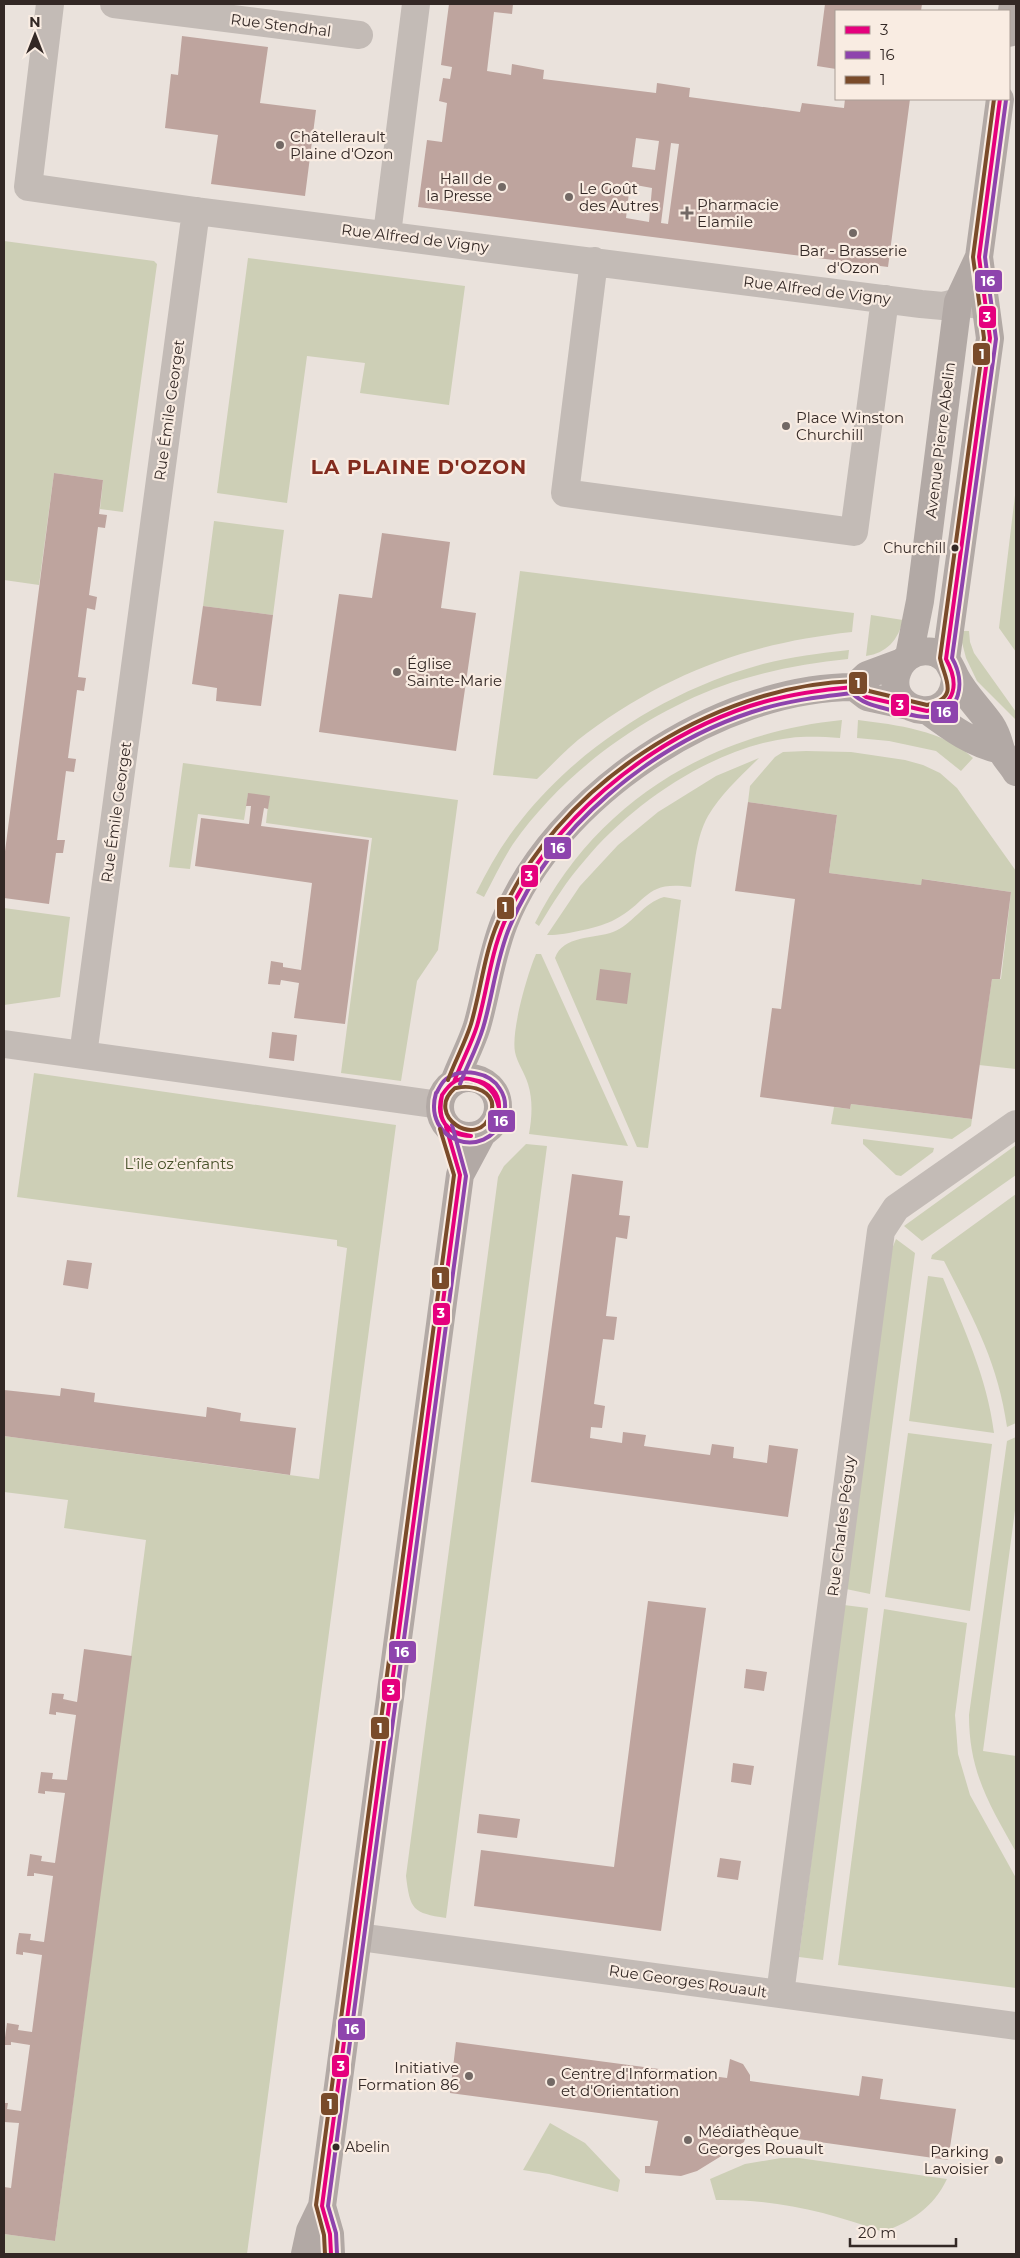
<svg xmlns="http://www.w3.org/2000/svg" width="1020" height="2258" font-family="Montserrat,sans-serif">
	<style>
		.green { fill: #cdcfb6 }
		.building { fill: #bea49e; fill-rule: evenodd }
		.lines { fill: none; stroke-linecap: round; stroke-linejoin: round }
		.minor { stroke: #c3bbb6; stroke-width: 28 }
		.major { stroke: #b2a9a5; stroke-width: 28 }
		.bus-1-casing { stroke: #f9ece2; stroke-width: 8 }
		.bus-2-casing { stroke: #f9ece2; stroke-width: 8 }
		.bus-3-casing { stroke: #f9ece2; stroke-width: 8 }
		.bus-1 { stroke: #e5007d; stroke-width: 4 }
		.bus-2 { stroke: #8e44ad; stroke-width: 4 }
		.bus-3 { stroke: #7a4b2a; stroke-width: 4 }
		.poi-dot { fill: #736965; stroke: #f9ece2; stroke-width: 2 }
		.bus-dot { fill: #332825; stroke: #f9ece2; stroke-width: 2 }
		.labels { text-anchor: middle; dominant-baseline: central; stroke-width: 4.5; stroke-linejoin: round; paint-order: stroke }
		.bus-label { font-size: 14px; fill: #332825; stroke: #f9ece2; text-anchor: end }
		.street-label { font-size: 15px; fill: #332825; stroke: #f9ece2 }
		.poi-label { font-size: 15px; fill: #332825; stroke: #f9ece2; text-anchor: start }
		.park-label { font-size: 15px; fill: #475129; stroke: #f9ece2 }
		.district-label { font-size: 20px; font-weight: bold; letter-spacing: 1px; fill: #822b1e; stroke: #f9ece2 }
		.line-badge { stroke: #f9ece2; stroke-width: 2 }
		.badge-label { font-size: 14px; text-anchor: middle; font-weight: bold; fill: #fff }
	</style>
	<rect width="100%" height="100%" fill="#eae2dc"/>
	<path class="green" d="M4,241L154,261L157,264L123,512L100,509L103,480L54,473L39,585L4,580Z
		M248,258L465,286L449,405L360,393L365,363L307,356L287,503L217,493Z
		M1016,487V652L999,628Z
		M214,521L284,530L273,615L203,606Z
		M520,571L854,613L852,632C750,643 670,672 587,733C569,746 553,764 537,779L493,775Z
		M871,615L903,620C898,640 887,653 866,656Z
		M959,631H969L970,642L974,653L1016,712V720L977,681L966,658Z
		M849,650L848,659C809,663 770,670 733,682C647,711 565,770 513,844C502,861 493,880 484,897L476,893C489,867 503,842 522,819C582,744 671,689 763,664C791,657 820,653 849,650Z
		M842,720L840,738C823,737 807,736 790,738C715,747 633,802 585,860C567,880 553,903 539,926L535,923C595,803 710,733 842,720Z
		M858,720C897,725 943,730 973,758L961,771L936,751L889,741L857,738Z
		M806,751L851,752L905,760L923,765L940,773L957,788L1016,871V1069L979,1065L992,979H1001L1011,892L923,879L921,885L829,873L837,815L748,802L750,786L775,757L783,752Z
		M759,758C741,776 721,794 708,816C696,837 695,864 691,887C644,880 649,902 614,920C602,927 561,936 547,935L580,886L618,845L658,812L716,776Z
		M183,763L458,800L438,950L417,981L401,1081L341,1073L372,838L266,823L269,797L248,794L244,820L198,814L190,869L169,867Z
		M664,897L681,900L648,1148L637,1147L555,958C563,935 594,939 613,932C632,925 643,903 664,897Z
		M4,908L70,917L60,997L4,1005Z
		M536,954H541L628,1146L529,1134C532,1117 533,1100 528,1084C525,1073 517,1063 515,1052C511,1031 527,975 536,954Z
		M34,1073L396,1125L247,2254H4V2234L55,2241L146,1540L64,1528L68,1500L4,1492V1436L319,1479L347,1248L337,1246V1240L17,1197Z
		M851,1104L972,1119L971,1126L952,1139L831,1124L834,1107L850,1109Z
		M863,1139L934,1148L933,1152L901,1176L896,1175L863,1144Z
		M526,1144L547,1146L446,1918C413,1913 410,1910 406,1876L498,1177L504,1166Z
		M1016,1145V1175L922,1241L904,1226Z
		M1016,1194V1423L1007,1427C998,1362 973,1318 944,1261L931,1259L932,1255Z
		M896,1239L915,1253L870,1594L846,1589L892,1249Z
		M928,1276L943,1278C964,1329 987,1377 994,1433L909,1421Z
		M908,1433L992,1444L970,1611L885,1597Z
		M1016,1437V1503L983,1751L1016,1756V1852C989,1804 969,1772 969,1715L1007,1441Z
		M844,1605L868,1608L823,1960L799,1957Z
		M884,1609L967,1623L955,1715L958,1754L970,1795L1016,1878V1988L838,1965Z
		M550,2123L585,2143L620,2180L618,2192L549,2174L523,2170Z
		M781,2158H799L947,2179C933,2208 912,2221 883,2232C828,2212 774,2199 716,2200L710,2179L745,2164Z"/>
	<path class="building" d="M449,4H513L512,14L494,12L487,71L511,75L512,64L544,70L543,79L656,93L657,83L690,88L689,97L800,112L802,103L844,108L845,99H910L888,267L418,207L427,140L442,142L447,103L439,101L443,78L450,79L452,67L441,65ZM636,138L659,141L655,170L632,167ZM671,143L679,144L668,224L661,223ZM630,184L652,188L649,222L626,218Z
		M825,4H922L921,11H836V69L817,66Z
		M182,36L268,47L260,103L316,110L305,196L211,184L218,135L165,128L171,74L178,75Z
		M54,473L103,480L99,514L107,515L105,528L98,527L89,595L97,597L95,610L87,608L78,677L86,678L84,691L77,690L68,758L76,759L74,772L66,771L57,840H65L63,853H56L49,904L4,898V859Z
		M382,533L450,542L441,608L476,613L456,751L319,732L339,594L372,598Z
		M203,606L273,615L261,706L216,701L217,688L192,684Z
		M248,793L270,796L268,809L264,808L261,826L369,840L345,1024L294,1018L299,983L281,980L280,985L268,984L271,961L283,963V967L301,970L312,883L195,866L201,818L249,824L251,806H246Z
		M748,802L837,815L829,873L921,885L922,879L1011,892L1000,979H992L972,1119L851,1104L850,1109L760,1097L772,1008L781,1009L795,899L735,891Z
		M600,969L631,973L627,1004L596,1000Z
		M272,1032L297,1035L294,1061L269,1058Z
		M572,1174L623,1181L619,1215L630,1216L627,1239L616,1237L606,1316L617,1317L614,1340L603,1339L594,1404L605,1406L602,1428L591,1427L590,1438L622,1443L623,1432L646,1435L644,1446L710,1455L712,1444L734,1447L733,1458L767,1463L769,1445L798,1449L788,1517L531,1482Z
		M67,1260L92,1263L88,1289L63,1285Z
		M61,1388L95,1393L94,1402L206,1417L207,1407L241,1413L240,1421L296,1428L290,1475L4,1436V1390L60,1396Z
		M648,1601L706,1608L661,1931L474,1906L481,1850L614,1867Z
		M84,1649L132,1656L55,2241L4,2234V2187L11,2188L19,2123L4,2122V2103H8L7,2109L21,2111L30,2045L11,2042V2045H4L7,2023L19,2025L18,2030L32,2032L42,1955L23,1952V1955L16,1954L17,1944L19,1933L31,1934L30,1940L44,1942L53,1876L34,1873V1876H27L30,1854L42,1856L41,1861L55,1863L65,1793L45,1791V1794L38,1793L41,1772L53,1773L52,1779L67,1780L76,1715L56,1712V1715L49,1714L52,1693L64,1694L63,1699L77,1702Z
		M746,1669L767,1672L764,1691L744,1688Z
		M733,1763L754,1766L751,1785L731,1782Z
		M479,1814L520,1819L517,1838L477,1833Z
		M720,1858L741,1861L738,1880L717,1877Z
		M456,2042L727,2078L730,2059L743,2064L750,2075V2081L859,2096L862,2076L883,2079L880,2099L956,2109L948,2160L747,2132L744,2142L697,2171L681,2176L645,2173V2166H650L658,2121L450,2093Z"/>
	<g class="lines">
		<path class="minor" d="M50,4L28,187L196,211L921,304L943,306L958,302L981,305
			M114,4L359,35
			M196,211L83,1055L440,1105
			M387,234L416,4
			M594,261L565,493L854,532L885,299
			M4,1044L83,1055
			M359,1937L1016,2026
			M780,1994L881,1231L896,1208L1016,1124"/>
		<path class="major" d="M1009,33L1013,4
			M909,656L920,601L958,302L979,257
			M946,659L990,338L979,257L1000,99
			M955,676C955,727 888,716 896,676C898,668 901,662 908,657C916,651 927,650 936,653C948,658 950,666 955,676C964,694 980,709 991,725C997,734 998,740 1001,750C1004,757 1012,765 1016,772
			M854,687L867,675L902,662
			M928,711C951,728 973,744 1001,750
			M440 1107a29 29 0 1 1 58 0a29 29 0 1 1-58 0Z
			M454,1082C461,1063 471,1045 477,1026C487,991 491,956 504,923C554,796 719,687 854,687L867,697L909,706
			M322,2206L330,2234L331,2254
			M305,2254L310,2231L322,2206L460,1175L482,1134"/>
		<g class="bus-1-casing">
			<path id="bus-1" d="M474,1080C489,1082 500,1093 499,1108
				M474,1080C489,1084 496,1094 499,1108
				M454,1082C461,1063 471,1045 477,1026C487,992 490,956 504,923C547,823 647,740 750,706C784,695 818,690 854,687L866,697L927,711C957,705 959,683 946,659L990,338L979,257L1000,99
				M442,1095C437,1120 445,1133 471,1136
				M442,1095C435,1118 447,1135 471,1136
				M442,1095C450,1083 459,1075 474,1080
				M331,2254L330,2234L322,2206L460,1175L446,1127"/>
		</g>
		<g class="bus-2-casing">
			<path id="bus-2" d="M460,1084C467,1066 477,1048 483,1028C493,995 496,959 510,926C551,828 651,745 752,712C785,701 818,697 852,693C863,704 876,706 891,710C902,712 917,718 929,717C961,714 966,682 952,658L996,339L985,257L1006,100
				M436,1093C422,1142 486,1162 503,1118C506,1109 506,1098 500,1089C490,1072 462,1067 446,1079C442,1082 439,1088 437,1092
				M337,2254L336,2233L328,2206L466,1176L452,1125"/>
		</g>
		<g class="bus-3-casing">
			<path id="bus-3" d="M448,1080C455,1061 465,1043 471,1024C481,990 484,954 498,922C553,787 712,685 855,681L869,691L927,705C961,698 944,678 940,658L984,338L973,257L994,99
				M455,1088C423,1115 479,1152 491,1113C498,1091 472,1084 456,1088
				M325,2254L324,2235L316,2205L454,1175L440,1129"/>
		</g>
		<use href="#bus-1" class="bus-1"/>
		<use href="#bus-2" class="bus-2"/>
		<use href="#bus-3" class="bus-3"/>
	</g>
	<g class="poi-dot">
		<circle cx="280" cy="145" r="5"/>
		<circle cx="502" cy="187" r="5"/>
		<circle cx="569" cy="197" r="5"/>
		<path d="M684.5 205.5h5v5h5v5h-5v5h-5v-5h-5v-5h5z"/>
		<circle cx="853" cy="233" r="5"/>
		<circle cx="786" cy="426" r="5"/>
		<circle cx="397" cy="672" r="5"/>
		<circle cx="469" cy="2076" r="5"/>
		<circle cx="551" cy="2082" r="5"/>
		<circle cx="688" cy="2140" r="5"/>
		<circle cx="999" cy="2160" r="5"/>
	</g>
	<g class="bus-dot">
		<circle cx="955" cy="548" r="4.5"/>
		<circle cx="336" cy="2147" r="4.5"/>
	</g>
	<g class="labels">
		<g class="bus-label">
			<text x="946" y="548">Churchill</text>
			<text x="345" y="2147" text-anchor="start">Abelin</text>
		</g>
		<g class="street-label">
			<text transform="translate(281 25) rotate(7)">Rue Stendhal</text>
			<text transform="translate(415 238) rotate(7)">Rue Alfred de Vigny</text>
			<text transform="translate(817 290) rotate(7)">Rue Alfred de Vigny</text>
			<text transform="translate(169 410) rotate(-82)">Rue Émile Georget</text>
			<text transform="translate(940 440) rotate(-83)">Avenue Pierre Abelin</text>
			<text transform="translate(116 812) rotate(-82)">Rue Émile Georget</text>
			<text transform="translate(841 1526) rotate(-83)">Rue Charles Péguy</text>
			<text transform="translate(688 1981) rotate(8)">Rue Georges Rouault</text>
		</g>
		<g class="poi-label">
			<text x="290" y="136">Châtellerault<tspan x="290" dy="17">Plaine d'Ozon</tspan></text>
			<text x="492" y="178" text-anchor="end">Hall de<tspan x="492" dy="17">la Presse</tspan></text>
			<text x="579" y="188">Le Goût<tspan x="579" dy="17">des Autres</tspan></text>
			<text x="697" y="204">Pharmacie<tspan x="697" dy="17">Elamile</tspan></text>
			<text x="853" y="250" text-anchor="middle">Bar - Brasserie<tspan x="853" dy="17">d'Ozon</tspan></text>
			<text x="796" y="417">Place Winston<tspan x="796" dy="17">Churchill</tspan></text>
			<text x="407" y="663">Église<tspan x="407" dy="17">Sainte-Marie</tspan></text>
			<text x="459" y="2067" text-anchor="end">Initiative<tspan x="459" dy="17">Formation 86</tspan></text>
			<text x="561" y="2073">Centre d'Information<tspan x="561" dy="17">et d'Orientation</tspan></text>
			<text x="698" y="2131">Médiathèque<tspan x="698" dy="17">Georges Rouault</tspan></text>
			<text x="989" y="2151" text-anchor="end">Parking<tspan x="989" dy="17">Lavoisier</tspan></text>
		</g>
		<g class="park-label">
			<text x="179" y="1163">L'île oz'enfants</text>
		</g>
		<g class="district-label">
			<text x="419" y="467">LA PLAINE D'OZON</text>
		</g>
	</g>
	<g class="line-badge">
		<rect x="974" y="269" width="29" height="24" rx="5" fill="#8e44ad"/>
		<rect x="978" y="305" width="19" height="24" rx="5" fill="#e5007d"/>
		<rect x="972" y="342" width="19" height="24" rx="5" fill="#7a4b2a"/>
		<rect x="848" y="671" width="20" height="24" rx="5" fill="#7a4b2a"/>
		<rect x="890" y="693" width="20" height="24" rx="5" fill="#e5007d"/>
		<rect x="930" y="700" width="29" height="24" rx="5" fill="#8e44ad"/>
		<rect x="543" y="836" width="29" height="24" rx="5" fill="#8e44ad"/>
		<rect x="520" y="864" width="19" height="24" rx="5" fill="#e5007d"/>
		<rect x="496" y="896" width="19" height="24" rx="5" fill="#7a4b2a"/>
		<rect x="487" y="1109" width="29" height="24" rx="5" fill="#8e44ad"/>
		<rect x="431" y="1266" width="19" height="24" rx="5" fill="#7a4b2a"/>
		<rect x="432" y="1302" width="19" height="24" rx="5" fill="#e5007d"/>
		<rect x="388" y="1640" width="29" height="24" rx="5" fill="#8e44ad"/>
		<rect x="381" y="1678" width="20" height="24" rx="5" fill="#e5007d"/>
		<rect x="370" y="1716" width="20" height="24" rx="5" fill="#7a4b2a"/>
		<rect x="337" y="2017" width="29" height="24" rx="5" fill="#8e44ad"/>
		<rect x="331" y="2054" width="19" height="24" rx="5" fill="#e5007d"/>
		<rect x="320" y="2092" width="19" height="24" rx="5" fill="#7a4b2a"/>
	</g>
	<g class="badge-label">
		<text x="988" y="286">16</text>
		<text x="987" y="322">3</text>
		<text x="982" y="359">1</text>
		<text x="858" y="688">1</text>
		<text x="900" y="710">3</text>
		<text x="944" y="717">16</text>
		<text x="558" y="853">16</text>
		<text x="529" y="881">3</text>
		<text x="505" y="912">1</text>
		<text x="501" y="1126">16</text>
		<text x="440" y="1283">1</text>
		<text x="441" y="1318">3</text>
		<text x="402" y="1657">16</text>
		<text x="391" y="1695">3</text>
		<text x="380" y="1733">1</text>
		<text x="352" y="2034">16</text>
		<text x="341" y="2071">3</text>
		<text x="330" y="2109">1</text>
	</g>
	<rect width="1020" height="2258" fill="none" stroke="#332825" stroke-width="10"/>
	<rect x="835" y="10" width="175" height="90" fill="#f9ece2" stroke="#aa9e96"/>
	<rect x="845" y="26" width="25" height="8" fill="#e5007d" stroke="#aa9e96"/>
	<text x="880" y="35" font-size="15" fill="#332825">3</text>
	<rect x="845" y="51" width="25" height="8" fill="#8e44ad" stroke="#aa9e96"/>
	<text x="880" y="60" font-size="15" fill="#332825">16</text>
	<rect x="845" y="76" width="25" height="8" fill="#7a4b2a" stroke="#aa9e96"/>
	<text x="880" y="85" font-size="15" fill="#332825">1</text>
	<g transform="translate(35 35)" stroke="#f9ece2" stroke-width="4" paint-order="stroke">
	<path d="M0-4L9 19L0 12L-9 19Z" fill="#332825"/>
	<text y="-8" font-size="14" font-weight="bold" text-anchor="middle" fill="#332825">N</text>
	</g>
	<path d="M850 2238v8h106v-8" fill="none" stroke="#332825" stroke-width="2.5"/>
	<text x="858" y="2238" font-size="15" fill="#332825" stroke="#f9ece2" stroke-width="4" paint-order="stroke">20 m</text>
</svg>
